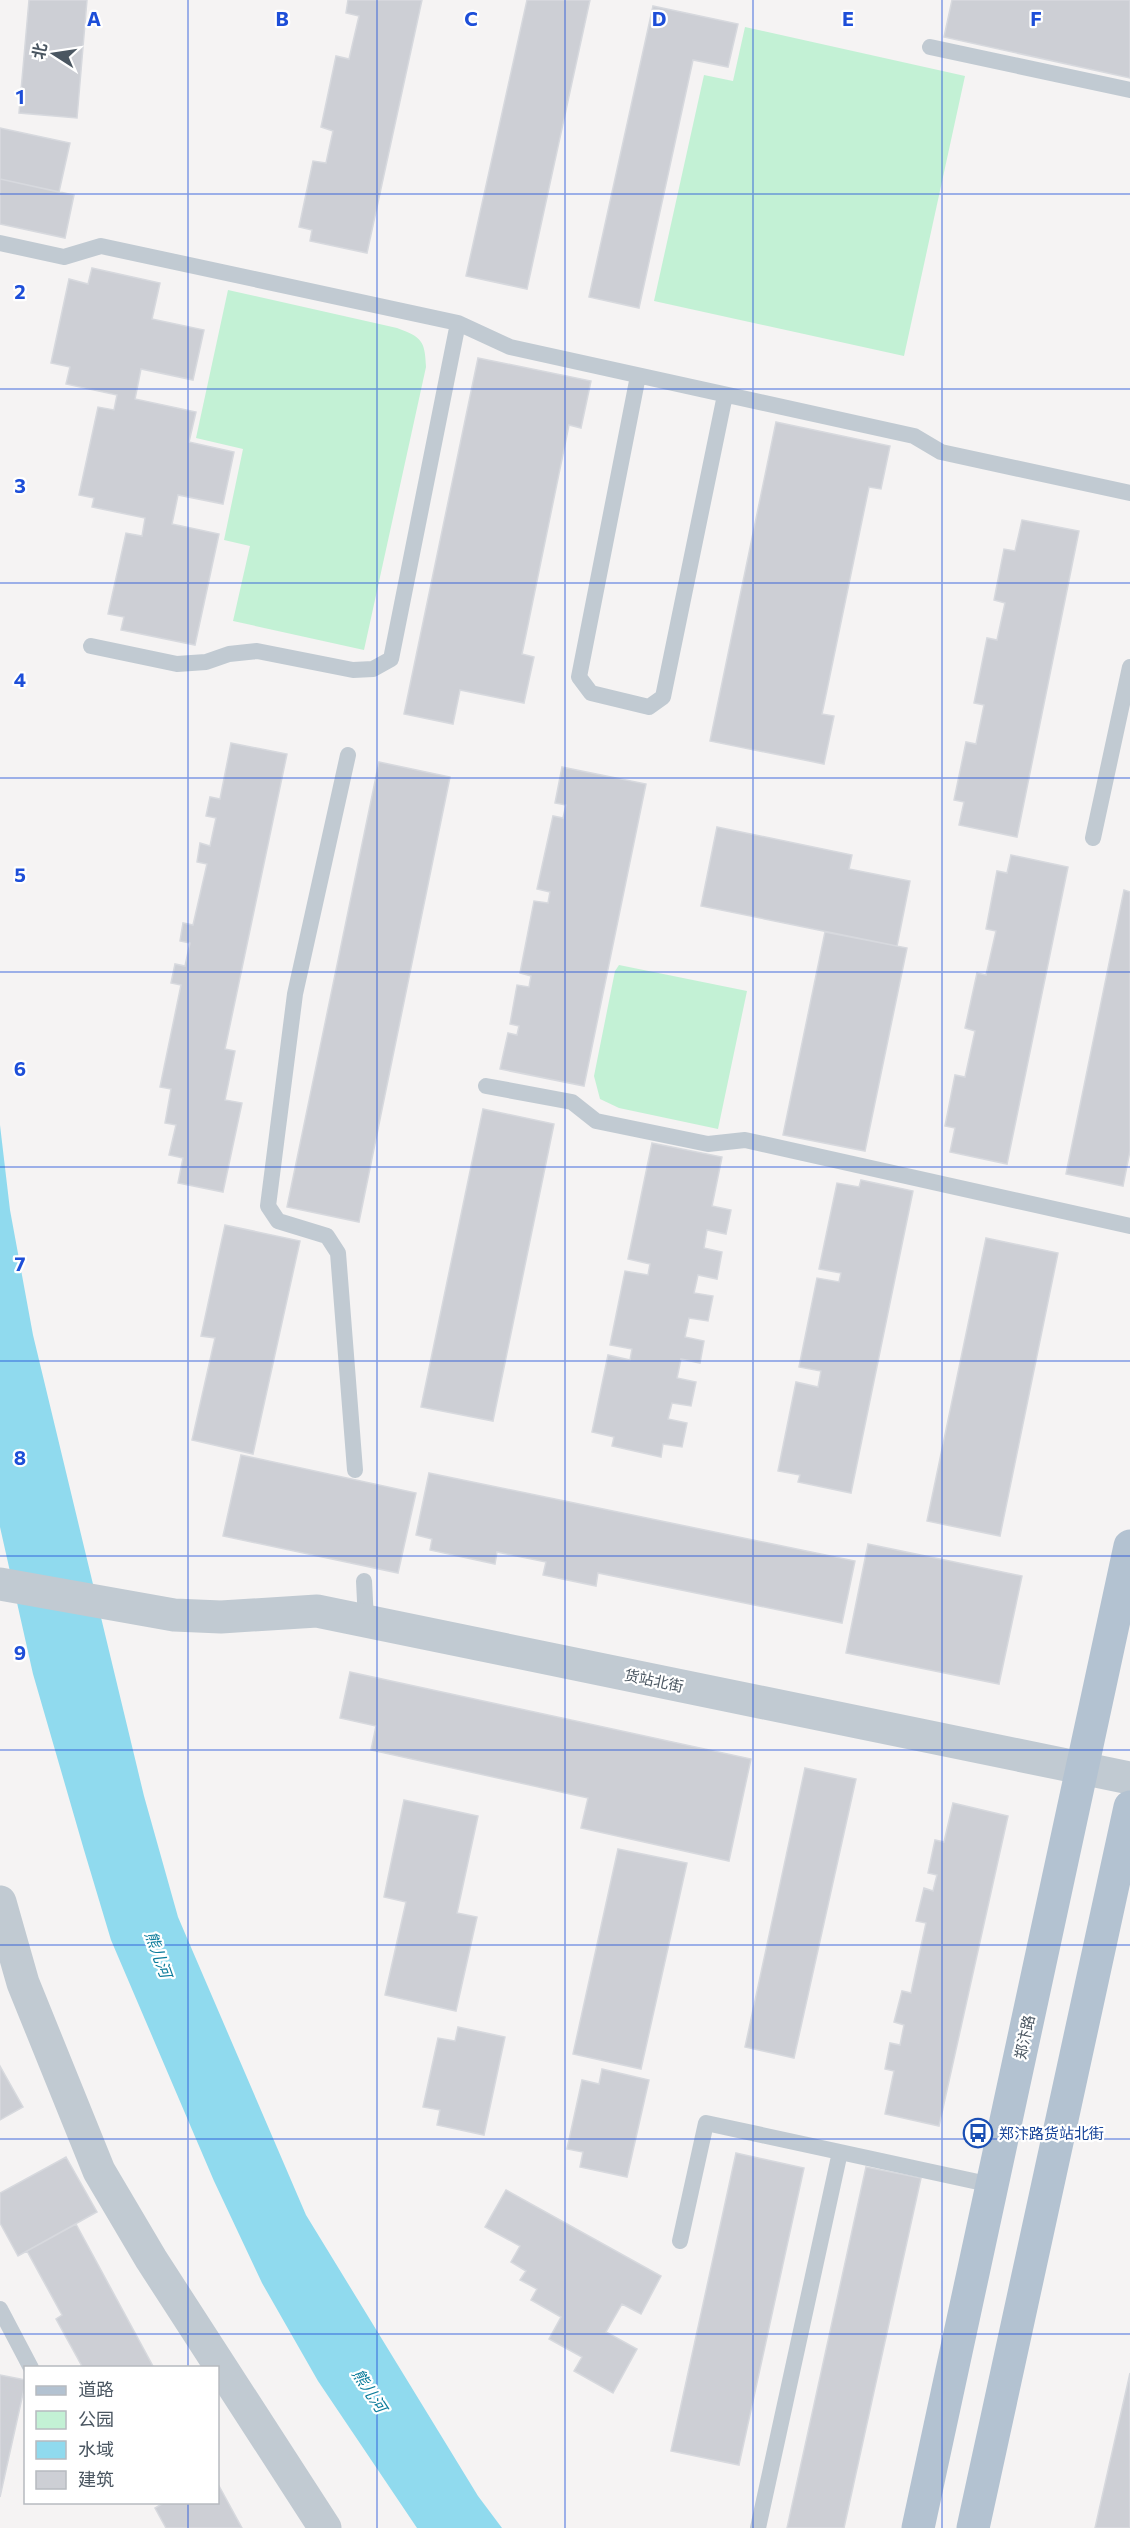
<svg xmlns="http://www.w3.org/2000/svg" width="1130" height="2528" font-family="Commissioner,'Noto Sans SC',sans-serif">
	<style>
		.green { fill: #c3f1d5 }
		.water { fill: #90daee }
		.building { fill: #cdcfd5; stroke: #d7d9de; stroke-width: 1.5 }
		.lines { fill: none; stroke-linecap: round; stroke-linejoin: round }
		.service { stroke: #c1cad2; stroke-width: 16 }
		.minor { stroke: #c1cad2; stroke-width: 33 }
		.primary { stroke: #b3c2d1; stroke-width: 33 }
		.grid { fill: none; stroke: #1d4ed8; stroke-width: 1.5; stroke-opacity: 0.55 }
		.labels { text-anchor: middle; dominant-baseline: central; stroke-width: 4.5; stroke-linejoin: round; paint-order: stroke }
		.street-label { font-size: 15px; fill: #4a5661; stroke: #fff }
		.transit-label { font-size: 15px; fill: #164399; stroke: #fff; text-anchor: start }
		.water-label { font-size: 16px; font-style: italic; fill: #0c7c9b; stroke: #fff }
		.grid-label { font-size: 20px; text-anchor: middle; font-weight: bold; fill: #1d4ed8; stroke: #fff; stroke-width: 4.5; stroke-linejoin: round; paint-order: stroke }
	</style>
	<rect width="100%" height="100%" fill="#f5f3f3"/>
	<path class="green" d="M745,27L965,76L904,356L654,301L704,75L733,81Z
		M228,290L397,328C422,337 425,341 426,367L364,650L233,621L250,546L224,540L243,449L196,438Z
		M619,965L747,991L718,1129L619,1108L600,1099L594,1076L615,971Z"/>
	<path class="water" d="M0,1125L10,1210L33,1335L144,1796L178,1917L306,2215L478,2496L502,2528H417L318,2381L262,2283L214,2181L111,1940L84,1850L33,1674L0,1527Z"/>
	<path class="building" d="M29,0H87L77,118L19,113Z
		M348,0H422L367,253L310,241L312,230L299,227L313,161L326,163L333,131L321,127L336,56L349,59L359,16L346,13Z
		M527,0H590L527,289L466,276Z
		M952,0H1130V78L944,37Z
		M653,6L738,24L728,67L693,60L639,308L589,297Z
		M0,128L70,143L59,192L0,179Z
		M0,179L74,195L65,238L0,224Z
		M92,268L160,283L152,319L204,330L193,380L141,369L135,399L196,412L189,442L234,452L223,504L178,495L172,524L219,534L195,645L121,630L124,617L108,614L126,533L142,536L145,518L92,507L94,498L79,495L98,407L114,410L117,395L66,384L70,367L51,363L69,279L88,284Z
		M478,358L591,381L581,428L569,425L522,654L534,657L524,703L460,690L453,724L404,714Z
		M776,422L890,446L881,489L869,487L822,714L834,716L824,764L710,741Z
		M1022,520L1079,531L1017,837L959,825L964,802L954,800L966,742L976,744L984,705L974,703L987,638L997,640L1005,603L994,600L1004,549L1015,551Z
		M231,743L287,754L225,1049L235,1051L225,1100L242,1103L223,1192L178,1183L183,1158L169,1155L176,1125L165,1123L171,1089L160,1087L181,985L171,983L175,964L185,966L190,943L180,941L183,923L193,925L207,864L197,862L200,843L210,846L216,818L206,816L210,797L220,799Z
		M379,762L450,777L359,1222L287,1207Z
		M562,767L646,784L584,1086L500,1069L508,1033L517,1035L519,1026L510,1024L517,985L529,987L531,976L520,973L534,901L548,903L550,892L537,889L553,816L563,818L566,805L555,803Z
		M717,827L852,855L849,869L910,881L897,946L701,906Z
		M1011,855L1068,867L1007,1164L950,1152L955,1128L945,1126L955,1075L965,1077L975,1031L965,1028L977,973L986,975L996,931L986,929L997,871L1007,873Z
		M1124,890L1130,892V1151L1123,1186L1066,1174Z
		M825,932L907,948L865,1151L783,1135Z
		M483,1109L554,1124L493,1421L421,1407Z
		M652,1143L722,1157L712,1206L731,1210L726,1234L707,1230L704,1248L722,1252L717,1279L698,1275L694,1293L713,1296L708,1321L689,1318L685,1337L704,1341L700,1363L681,1359L677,1378L696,1382L691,1406L672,1403L668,1419L687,1423L682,1447L663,1444L661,1457L612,1446L614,1437L592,1432L608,1355L630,1360L632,1349L610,1345L625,1271L648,1275L650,1264L628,1259Z
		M861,1180L913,1191L851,1493L798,1482L800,1475L778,1471L796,1382L818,1387L821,1371L799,1367L817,1278L839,1282L841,1273L819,1269L837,1183L859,1187Z
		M225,1225L300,1241L253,1454L192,1440L215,1338L201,1336Z
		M986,1238L1058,1253L1000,1536L927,1521Z
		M241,1455L416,1493L398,1573L223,1536Z
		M429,1473L855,1561L842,1623L598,1573L596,1586L543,1575L546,1562L497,1552L495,1564L430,1550L432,1539L416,1535Z
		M868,1544L1022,1576L999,1684L846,1653Z
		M350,1672L751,1759L729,1861L581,1828L588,1798L371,1750L376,1726L340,1718Z
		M805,1768L856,1779L794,2058L745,2047Z
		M404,1800L478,1816L457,1913L477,1917L456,2011L385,1995L406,1902L384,1897Z
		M953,1803L1008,1816L939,2126L885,2114L894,2071L885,2069L890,2043L900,2045L904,2025L894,2022L902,1991L911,1993L926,1923L916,1921L924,1888L933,1891L937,1875L928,1873L935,1840L944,1842Z
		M618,1849L687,1863L641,2069L573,2054Z
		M458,2027L505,2037L484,2135L437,2125L440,2110L423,2107L438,2038L455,2041Z
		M0,2066L23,2107L0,2120Z
		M602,2069L649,2080L627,2177L580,2167L583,2152L567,2149L582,2080L599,2084Z
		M736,2153L804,2168L739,2465L671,2451Z
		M66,2157L97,2212L18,2256L0,2223V2193Z
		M866,2167L921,2178L844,2528H787Z
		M506,2190L661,2276L641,2314L622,2304L606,2332L637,2349L613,2393L574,2371L582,2357L549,2339L561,2317L531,2300L537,2289L520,2280L526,2271L511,2262L520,2246L485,2227Z
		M76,2224L154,2368H83L56,2319L62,2315L27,2251Z
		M1130,2373V2528H1095Z
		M0,2375L26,2380L0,2497Z
		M218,2484L242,2528H166L155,2508L165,2502H218Z"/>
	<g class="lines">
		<path class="service" d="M930,47L1130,90
			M0,243L64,257L101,246L458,323L510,347L914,436L941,452L1130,493
			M638,376L579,677L591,693L649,707L663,697L725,395
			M91,646L177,664L206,662L229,654L257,651L353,670L373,669L391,659L458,323
			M348,755L295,994L268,1206L278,1221L327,1236L338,1253L355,1470
			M1093,838L1130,667
			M486,1086L572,1102L596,1121L708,1144L745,1140L1130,1226
			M364,1581L366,1621
			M680,2241L706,2123L840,2152
			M0,2309L31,2368
			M758,2528L840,2152L992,2185"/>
		<path class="minor" d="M0,1584L174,1615L221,1617L317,1611L1130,1778
			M0,1902L23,1983L99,2171L151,2259L325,2528"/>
		<path class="primary" d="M918,2528L1130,1546
			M973,2528L1130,1807"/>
	</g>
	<path class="grid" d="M188,0V2368M377,0V2528M565,0V2528M753,0V2528M942,0V2528M0,194H1130M0,389H1130M0,583H1130M0,778H1130M0,972H1130M0,1167H1130M0,1361H1130M0,1556H1130M0,1750H1130M0,1945H1130M0,2139H1130M0,2334H1130M188,2502V2528"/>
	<defs>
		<g id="bus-ring" transform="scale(1.5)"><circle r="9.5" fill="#fff" stroke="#1a4fb4" stroke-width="1.5"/><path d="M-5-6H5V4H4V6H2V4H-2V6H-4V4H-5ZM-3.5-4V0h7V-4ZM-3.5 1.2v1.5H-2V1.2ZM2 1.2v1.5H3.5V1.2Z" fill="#1a4fb4"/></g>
	</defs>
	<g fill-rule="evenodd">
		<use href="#bus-ring" x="978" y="2133"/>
	</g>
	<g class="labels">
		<g class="street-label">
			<text transform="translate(654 1680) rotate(12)">货站北街</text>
			<text transform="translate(1024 2037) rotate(-78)">郑汴路</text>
		</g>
		<g class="transit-label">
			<text x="999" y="2133">郑汴路货站北街</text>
		</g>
		<g class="water-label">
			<text transform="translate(159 1954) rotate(70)">熊儿河</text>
			<text transform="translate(370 2390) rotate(57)">熊儿河</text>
		</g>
	</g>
	<g class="grid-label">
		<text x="94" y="26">A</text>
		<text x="282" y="26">B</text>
		<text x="471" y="26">C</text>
		<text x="659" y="26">D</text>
		<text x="848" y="26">E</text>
		<text x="1036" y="26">F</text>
		<text x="20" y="104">1</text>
		<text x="20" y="299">2</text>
		<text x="20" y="493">3</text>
		<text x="20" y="687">4</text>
		<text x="20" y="882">5</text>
		<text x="20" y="1076">6</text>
		<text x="20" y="1271">7</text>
		<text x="20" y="1465">8</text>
		<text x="20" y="1660">9</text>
	</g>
	<rect x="24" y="2366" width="195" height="138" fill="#ffffff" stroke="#b7bbc0" stroke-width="1.5"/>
	<rect x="36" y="2386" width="30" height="9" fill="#b3c2d1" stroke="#b7bbc0" stroke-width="1.5"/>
	<text x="78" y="2396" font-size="18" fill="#4a5661">道路</text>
	<rect x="36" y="2411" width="30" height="18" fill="#c3f1d5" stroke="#b7bbc0" stroke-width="1.5"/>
	<text x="78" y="2426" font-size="18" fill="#4a5661">公园</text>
	<rect x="36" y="2441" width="30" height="18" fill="#90daee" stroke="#b7bbc0" stroke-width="1.5"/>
	<text x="78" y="2456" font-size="18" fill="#4a5661">水域</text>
	<rect x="36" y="2471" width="30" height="18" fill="#cdcfd5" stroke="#b7bbc0" stroke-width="1.5"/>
	<text x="78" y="2486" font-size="18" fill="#4a5661">建筑</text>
	<g transform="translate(54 54) rotate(282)" stroke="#ffffff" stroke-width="4.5" paint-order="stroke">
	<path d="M0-4.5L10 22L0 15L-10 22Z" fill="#4a5661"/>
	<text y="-9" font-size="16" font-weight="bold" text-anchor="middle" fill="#4a5661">北</text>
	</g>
</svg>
